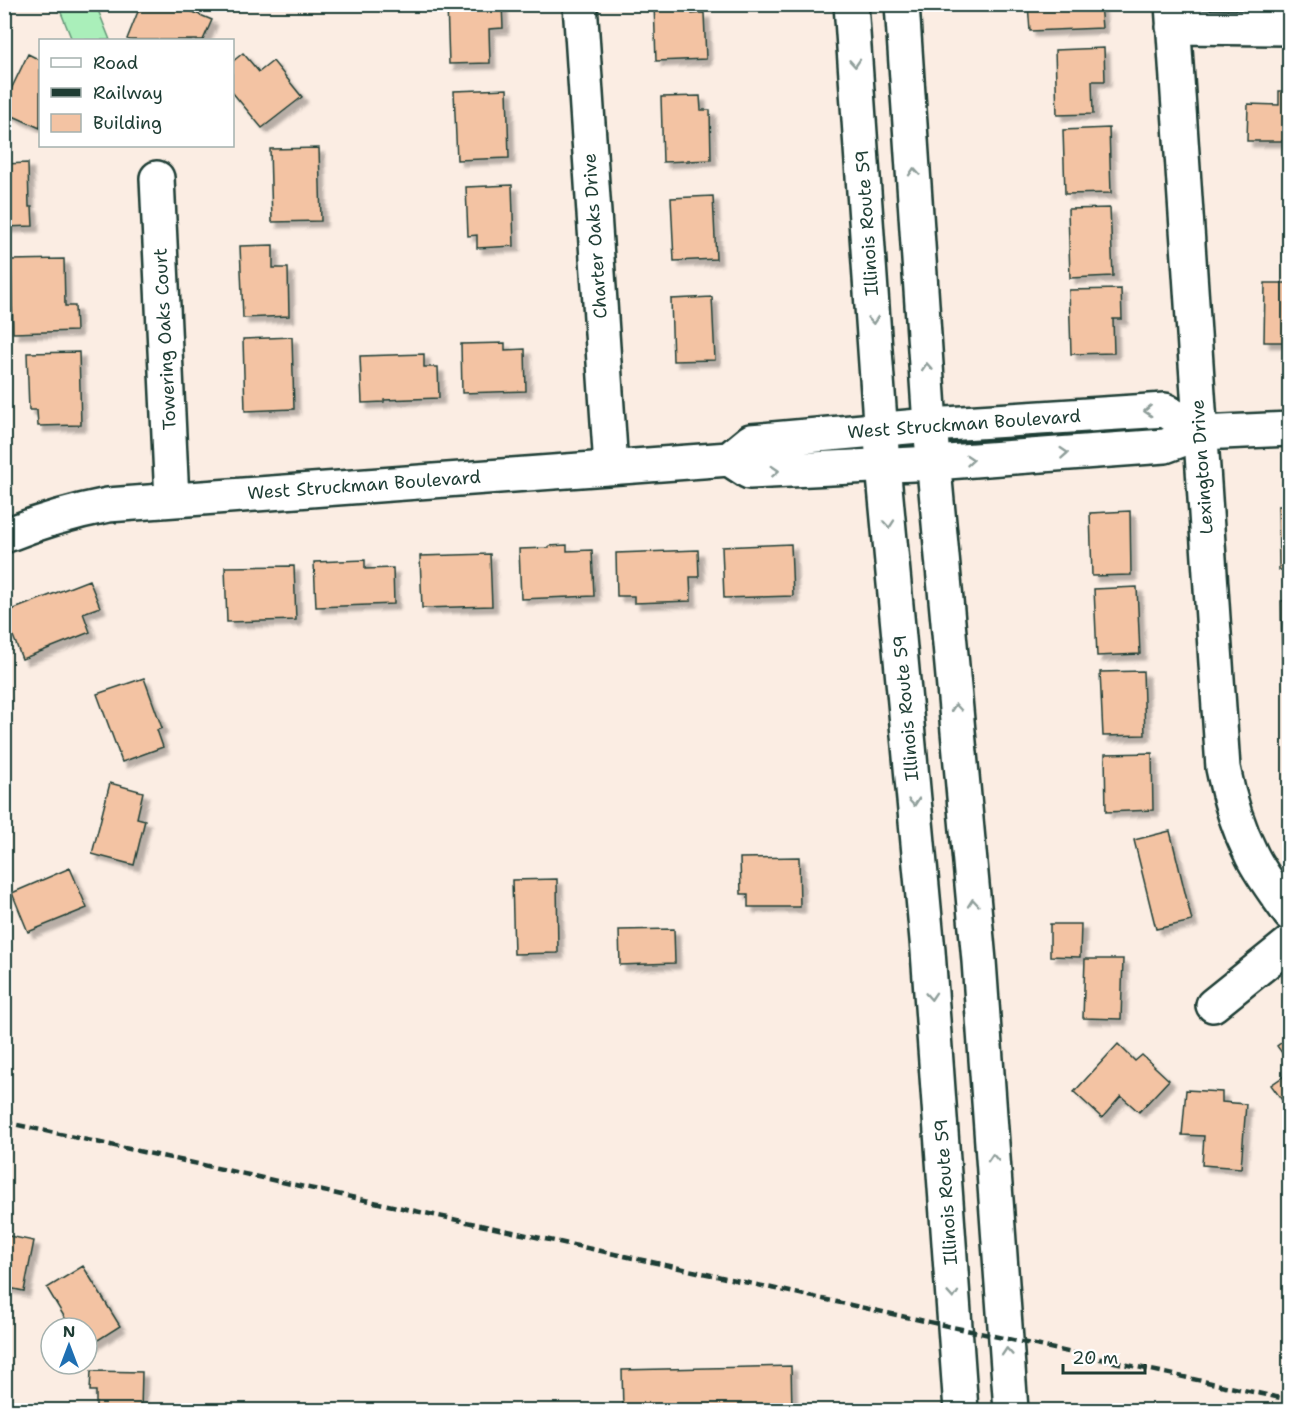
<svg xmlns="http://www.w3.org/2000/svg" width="1294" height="1415" font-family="'Shantell Sans',sans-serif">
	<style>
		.green { fill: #aaefba; stroke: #649677; stroke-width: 1.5 }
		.building { fill: #f3c3a3; stroke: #1f3d34; stroke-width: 1.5; filter: url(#shadow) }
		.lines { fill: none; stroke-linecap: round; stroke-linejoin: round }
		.minor-casing { stroke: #1f3d34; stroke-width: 38 }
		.major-casing { stroke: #1f3d34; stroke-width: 38 }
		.minor { stroke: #fff; stroke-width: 33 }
		.major { stroke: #fff; stroke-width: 33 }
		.rail { stroke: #1f3d34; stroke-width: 4.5; stroke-dasharray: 9 4.5; stroke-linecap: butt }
		.oneway { stroke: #8f9e9a }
		.labels { text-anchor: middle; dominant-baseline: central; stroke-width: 6; stroke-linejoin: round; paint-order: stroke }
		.street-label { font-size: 18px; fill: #1f3d34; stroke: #fff }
	</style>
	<defs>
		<filter id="shadow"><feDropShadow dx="5.5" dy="5.5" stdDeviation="1.5" flood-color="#0004"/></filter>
	</defs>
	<rect width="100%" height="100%" fill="#fbede3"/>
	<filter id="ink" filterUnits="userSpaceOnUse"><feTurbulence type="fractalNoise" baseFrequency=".0167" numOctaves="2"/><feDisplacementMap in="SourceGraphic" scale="12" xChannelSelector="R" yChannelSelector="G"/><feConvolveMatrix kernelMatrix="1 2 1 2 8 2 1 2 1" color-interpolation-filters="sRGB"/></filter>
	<g filter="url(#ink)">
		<path class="green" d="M58,5H96L110,40H72Z
			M1146,428V432L998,443L993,442L992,439L995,435Z"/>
		<path class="building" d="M141,4H174L212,20L203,40H130L127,39Z
			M447,4H502L503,28L489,29L490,63L449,64Z
			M654,4H692V14L704,13L706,59L656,61Z
			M1028,4H1100L1102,28L1030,31Z
			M1104,48L1105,81H1092L1093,114L1057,115L1055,50Z
			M243,53L259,72L273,61L302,97L262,128L232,92V62Z
			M28,54L40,60V128L4,112V104Z
			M507,89L509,158L457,160L454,91Z
			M1279,91H1290V141H1247L1248,104L1279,105Z
			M700,96L701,110H710L711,160L663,162L661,97Z
			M1109,128L1111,193L1065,194L1063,130Z
			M319,148L321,221L272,222L270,149Z
			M28,163L29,207H32L33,226L4,227V164Z
			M512,185L514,246L477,248V235L468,236L466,187Z
			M713,196L716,259L674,261L671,198Z
			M1110,208L1113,276L1070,278L1068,209Z
			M273,245V268H288L289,316L243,318L240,246Z
			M64,259L65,306H75L76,331L13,333L11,260Z
			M1265,283H1290V342H1264Z
			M1121,289L1122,319H1113L1114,353L1071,354L1069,290Z
			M712,297L715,360L673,361L671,299Z
			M292,337L294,409L245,411L243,339Z
			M505,343V350L525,349L526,391L462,393L461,344Z
			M79,352L81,425L38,426L37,410H29L27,353Z
			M424,354V367H438L439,398L384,400V402L362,403L360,356Z
			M1278,506H1290V570H1279Z
			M1130,511L1131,575L1092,576L1090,513Z
			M791,544L793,596L724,598L722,547Z
			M567,545V551L592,550L594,596L521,599L519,549L549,548V546Z
			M698,550L699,577H690L691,601L634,603V596H617L616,553Z
			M490,554L492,606L422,608L420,556Z
			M365,560V569L393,568L394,604L316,607L314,562Z
			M294,566L296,620L227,622L225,567Z
			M89,580L100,607L83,613L90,632L22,659L4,613Z
			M1137,587L1140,654L1097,656L1094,589Z
			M1290,600V667H1282L1281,601Z
			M1143,671L1145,735L1103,736L1100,672Z
			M144,678L162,728L157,730L163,747L122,762L97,694Z
			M1152,753L1153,810L1106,812L1105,754Z
			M110,783L143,792L137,818L145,820L134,865L92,854Z
			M1170,831L1192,921L1156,929L1134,840Z
			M799,857L800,907H748V894H741L740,858Z
			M70,868L87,908L28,932L12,893Z
			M557,879L558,953L514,954L512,880Z
			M1050,924H1081L1080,957L1050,956Z
			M674,929L675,963L620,965L619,930Z
			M1085,959H1123L1121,1019L1083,1018Z
			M1290,1036V1064L1277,1046Z
			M1118,1044L1135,1061L1142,1055L1169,1080L1139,1112L1121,1096L1102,1118L1074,1092Z
			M1290,1072V1111L1271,1085Z
			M1186,1090L1222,1092V1102L1246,1104L1241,1168L1202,1165L1204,1136L1182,1135Z
			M4,1235L34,1241L24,1291L4,1287Z
			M83,1266L120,1326L87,1347V1328H71L47,1288Z
			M791,1366L792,1410H623L622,1370Z
			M91,1371L142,1372L141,1410H96V1391H90Z"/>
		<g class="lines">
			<g class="minor-casing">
				<path id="minor" d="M580,4L611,467
					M1172,4L1223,768C1229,799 1238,828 1252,856C1262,876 1277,895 1290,914
					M1173,27L1290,28
					M157,178L172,500
					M729,459L749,472L934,463L1165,446L1200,433L1290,429
					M4,536C38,522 72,512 108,505L729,459L751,441L930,425L1165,410L1200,433
					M1213,1005L1290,943"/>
			</g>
			<g class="major-casing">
				<path id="major" d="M851,4L883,465L928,951L961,1410
					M902,4L930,425L979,961L1011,1410"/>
			</g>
			<use href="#minor" class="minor"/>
			<use href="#major" class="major"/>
			<path class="rail" d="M4,1122L1290,1400"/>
		</g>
		<defs><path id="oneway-chevron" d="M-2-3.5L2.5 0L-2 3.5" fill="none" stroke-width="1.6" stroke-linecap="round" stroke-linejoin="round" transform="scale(1.5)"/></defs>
		<g class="oneway">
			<use href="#oneway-chevron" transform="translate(855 63) rotate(86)"/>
			<use href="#oneway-chevron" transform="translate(914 172) rotate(-94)"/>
			<use href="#oneway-chevron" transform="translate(873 320) rotate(86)"/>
			<use href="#oneway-chevron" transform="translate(927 367) rotate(-94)"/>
			<use href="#oneway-chevron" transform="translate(1148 411) rotate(177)"/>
			<use href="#oneway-chevron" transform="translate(1064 453) rotate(-4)"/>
			<use href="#oneway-chevron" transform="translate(970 460) rotate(-5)"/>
			<use href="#oneway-chevron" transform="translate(775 471) rotate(-3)"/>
			<use href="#oneway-chevron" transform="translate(889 524) rotate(85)"/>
			<use href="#oneway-chevron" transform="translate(956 708) rotate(-95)"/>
			<use href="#oneway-chevron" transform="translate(914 802) rotate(85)"/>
			<use href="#oneway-chevron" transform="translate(973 903) rotate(-95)"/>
			<use href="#oneway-chevron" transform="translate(931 996) rotate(86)"/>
			<use href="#oneway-chevron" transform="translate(993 1158) rotate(-94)"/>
			<use href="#oneway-chevron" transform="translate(953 1295) rotate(86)"/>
			<use href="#oneway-chevron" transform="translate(1007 1352) rotate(-94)"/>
		</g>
	</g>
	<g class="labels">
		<g class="street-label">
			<text transform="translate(867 223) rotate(-94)">Illinois Route 59</text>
			<text transform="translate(595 236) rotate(-94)">Charter Oaks Drive</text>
			<text transform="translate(165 339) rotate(-93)">Towering Oaks Court</text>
			<text transform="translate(964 424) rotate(-4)">West Struckman Boulevard</text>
			<text transform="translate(1202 467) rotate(-94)">Lexington Drive</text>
			<text transform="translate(364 485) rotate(-4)">West Struckman Boulevard</text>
			<text transform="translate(906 708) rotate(-95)">Illinois Route 59</text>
			<text transform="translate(946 1192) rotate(-94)">Illinois Route 59</text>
		</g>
	</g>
	<rect width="1294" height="1415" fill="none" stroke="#fff" stroke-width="24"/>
	<rect x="12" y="12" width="1270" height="1391" fill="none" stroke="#1f3d34" stroke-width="2" filter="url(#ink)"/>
	<rect x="39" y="39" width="195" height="108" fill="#ffffff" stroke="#a5b1ae" stroke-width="1.5"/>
	<rect x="51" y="58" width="30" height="9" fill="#ffffff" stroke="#a5b1ae" stroke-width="1.5"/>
	<text x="93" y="69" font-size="18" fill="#1f3d34">Road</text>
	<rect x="51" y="88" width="30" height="9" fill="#1f3d34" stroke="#a5b1ae" stroke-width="1.5"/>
	<text x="93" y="99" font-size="18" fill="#1f3d34">Railway</text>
	<rect x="51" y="114" width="30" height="18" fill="#f3c3a3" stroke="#a5b1ae" stroke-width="1.5"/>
	<text x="93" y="129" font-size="18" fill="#1f3d34">Building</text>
	<g transform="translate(69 1346)"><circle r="28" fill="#ffffff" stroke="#a5b1ae" stroke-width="1.5"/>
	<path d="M0-4.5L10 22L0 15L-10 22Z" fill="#1f6fb2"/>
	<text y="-9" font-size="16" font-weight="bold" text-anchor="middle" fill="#1f3d34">N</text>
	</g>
	<path d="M1063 1364v9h82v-9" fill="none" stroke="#1f3d34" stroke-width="3"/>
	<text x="1072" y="1364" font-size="18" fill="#1f3d34" stroke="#ffffff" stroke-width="4.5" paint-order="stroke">20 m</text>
</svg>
